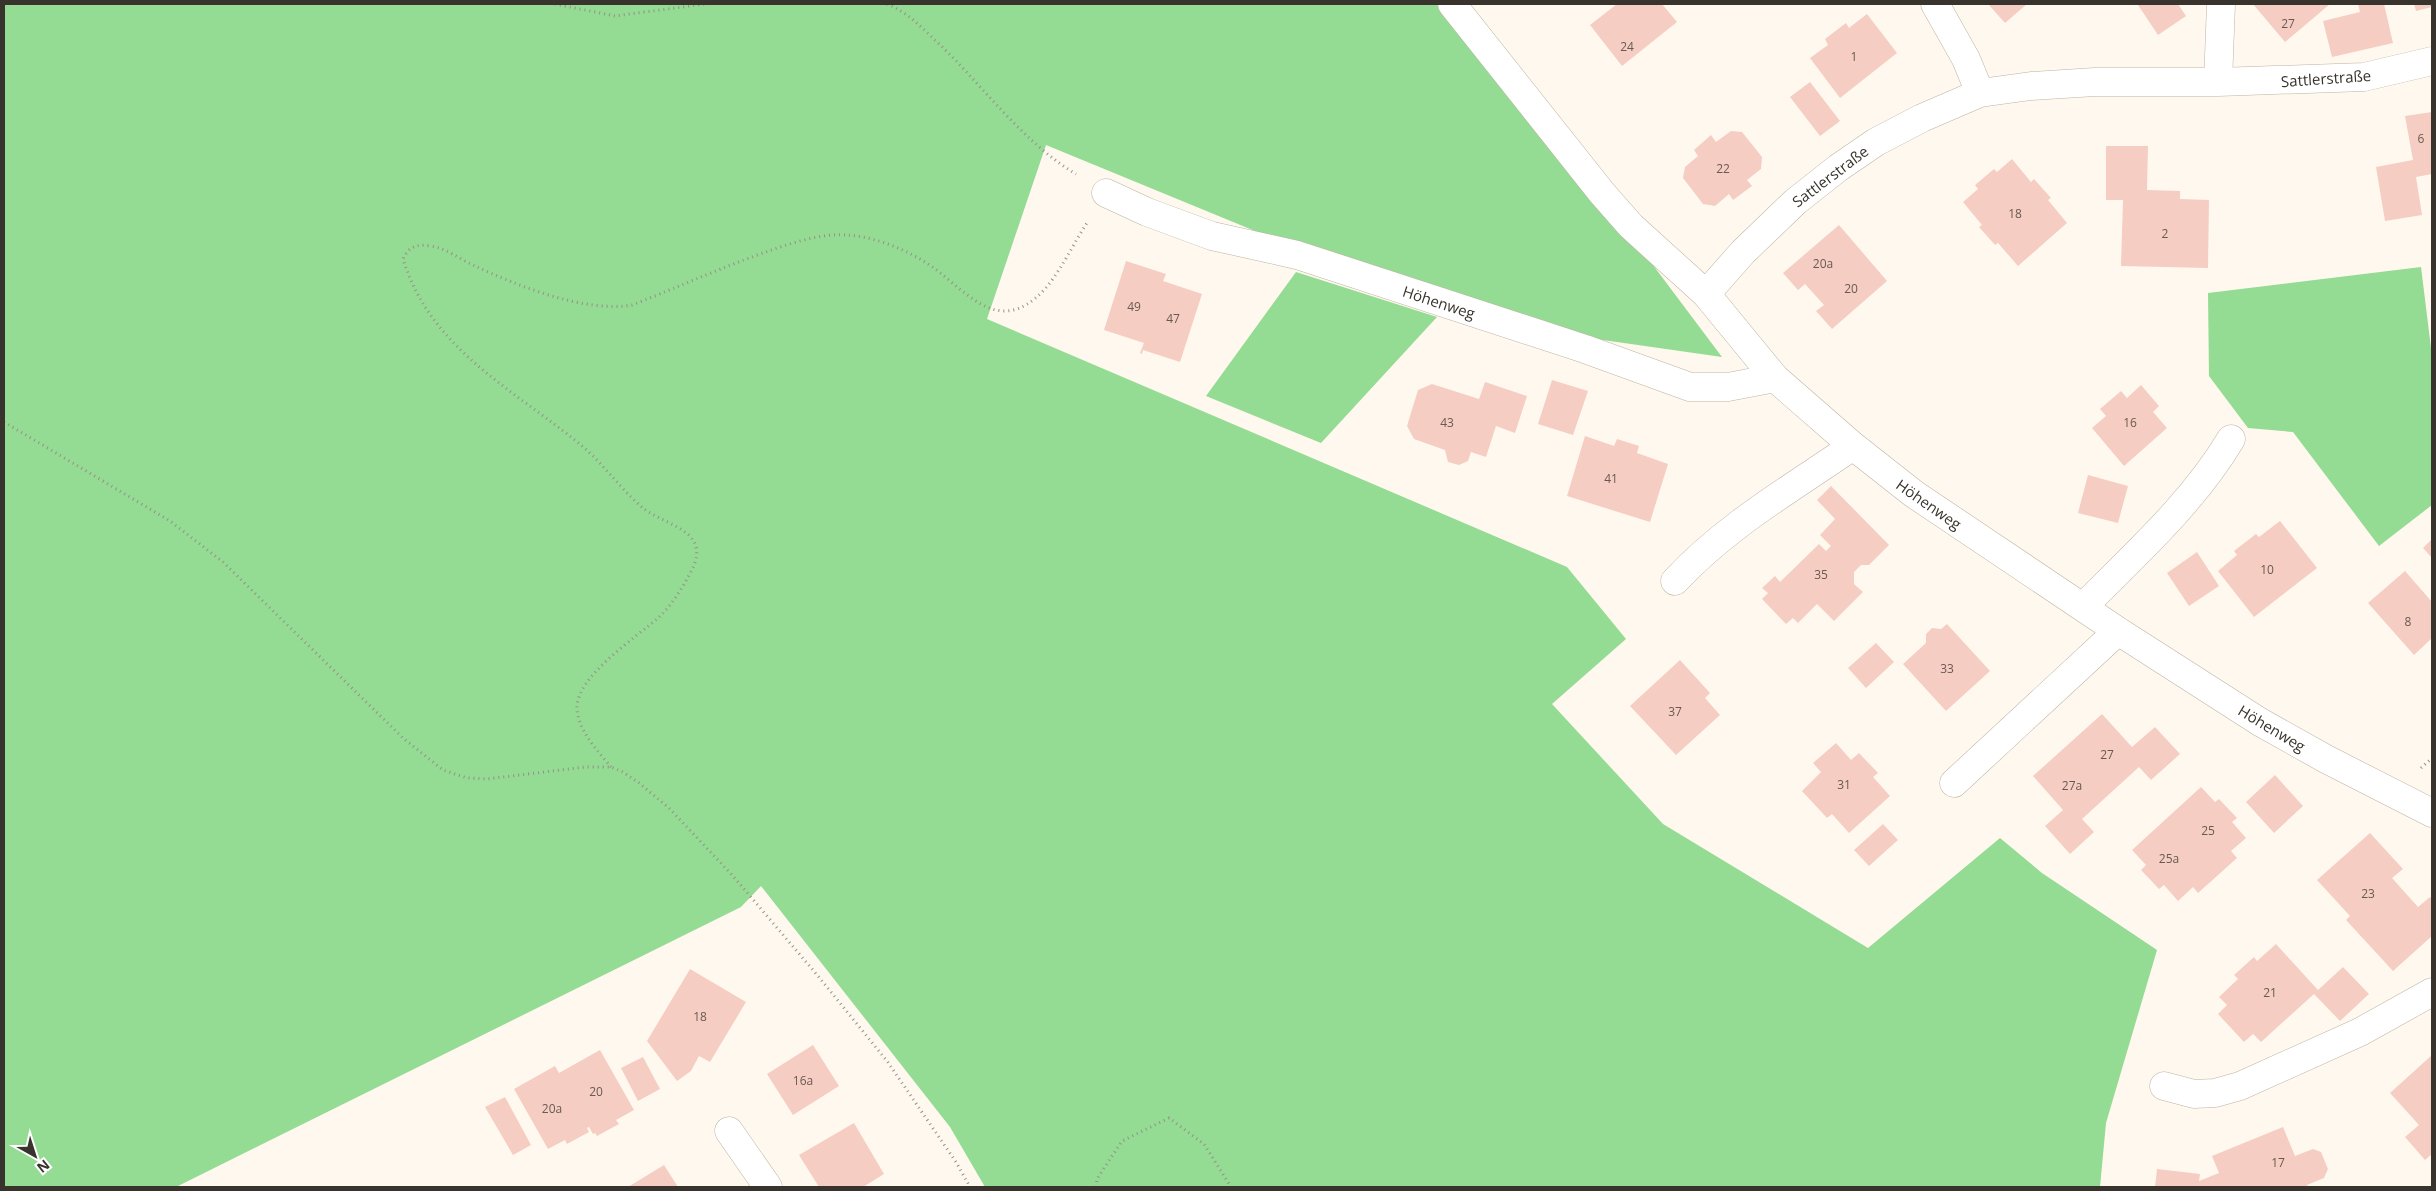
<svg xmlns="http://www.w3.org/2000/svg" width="2436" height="1191" font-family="'Open Sans',sans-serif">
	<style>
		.green { fill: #94db93 }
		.building { fill: #f6cdc2 }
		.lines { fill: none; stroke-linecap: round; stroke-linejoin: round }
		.street-casing { stroke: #beb3a3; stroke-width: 29 }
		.path { stroke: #969189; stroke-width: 3; stroke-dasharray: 1 4; stroke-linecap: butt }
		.street { stroke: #fff; stroke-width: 28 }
		.labels { text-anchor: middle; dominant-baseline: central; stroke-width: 4.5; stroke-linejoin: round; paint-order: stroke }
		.number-label { font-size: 12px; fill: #685a52 }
		.street-label { font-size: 15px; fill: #38342d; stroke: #fff }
	</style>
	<rect width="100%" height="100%" fill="#fff8ee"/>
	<path class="green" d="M4,4H1457L1722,357L1476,322L1046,145L987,319L1567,567L1626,639L1552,704L1663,824L1868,948L2000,838L2042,873L2157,950L2106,1123L2100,1187H985L950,1127L761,886L741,907L176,1187H4Z
		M2421,267L2432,356V505L2379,546L2293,432L2248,428L2209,376L2208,293Z
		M1296,272L1437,317L1321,443L1206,396Z"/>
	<path class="building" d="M1617,4H1662L1677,22L1622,66L1590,25Z
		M1988,4H2027L2005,23Z
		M2140,4H2178L2186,16L2158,35L2138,5Z
		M2253,4H2330L2285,42Z
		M2358,4H2384L2393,43L2332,57L2323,21L2360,12Z
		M2414,4H2432V7L2416,11Z
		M1867,14L1897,53L1840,98L1810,58L1828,45L1825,39L1846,23L1849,28Z
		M1810,82L1840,121L1820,136L1790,97Z
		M2432,112V174L2416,177L2422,215L2385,221L2376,167L2413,160L2405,116Z
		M1731,131L1742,132L1762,157L1761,169L1747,180L1752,186L1733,200L1729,194L1715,206L1703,204L1683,178L1685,167L1698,156L1694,150L1711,135L1716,142Z
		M2106,146H2148L2147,190L2180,191V199L2209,200L2208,268L2121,266L2123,200H2106Z
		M2012,159L2031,182L2034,179L2051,198L2048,200L2067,223L2018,266L1998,243L1995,245L1979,227L1982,225L1963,202L1978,189L1975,185L1994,169L1997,172Z
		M1839,225L1887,281L1832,329L1816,311L1824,305L1805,284L1798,290L1783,273Z
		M1126,261L1166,274L1163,281L1202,294L1180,362L1143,350L1142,354L1140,353L1144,343L1104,330Z
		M1552,380L1588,391L1573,435L1538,424Z
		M1485,382L1527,396L1515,433L1496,426L1486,457L1471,452L1468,461L1459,465L1448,462L1445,450L1414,439L1407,426L1418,390L1432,384L1479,399Z
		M2141,385L2159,406L2153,412L2167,428L2124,466L2092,428L2106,416L2100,409L2121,391L2127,398Z
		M1585,436L1614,446L1617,439L1639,446L1637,453L1668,464L1650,522L1567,496Z
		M2088,475L2128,486L2118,523L2078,513Z
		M1831,486L1889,545L1869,565H1861L1854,572V584L1863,592L1834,621L1817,604L1798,623L1793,618L1786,624L1762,599L1768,593L1762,588L1775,576L1780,582L1819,544L1826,551L1831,546L1820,535L1835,519L1817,500Z
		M2280,521L2317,568L2254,617L2218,571L2237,555L2234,551L2256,534L2259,537Z
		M2432,539V558L2423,548Z
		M2197,552L2219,586L2189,606L2167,573Z
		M2405,571L2432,602V638L2414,655L2368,603Z
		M1947,624L1990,671L1946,711L1903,664L1926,643V634L1932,628L1941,629Z
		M1876,643L1894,662L1866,688L1848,668Z
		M1680,660L1710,693L1705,698L1720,715L1676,755L1630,706Z
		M2102,714L2132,747L2155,727L2180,754L2151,780L2139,767L2082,819L2094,832L2070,854L2045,826L2063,810L2033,776Z
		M1836,743L1851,760L1859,753L1878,773L1873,777L1890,796L1849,833L1832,814L1827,818L1802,791L1821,772L1813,763Z
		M2275,775L2303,806L2274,833L2246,802Z
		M2201,787L2215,802L2219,799L2237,818L2232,822L2246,838L2231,851L2237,858L2198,893L2193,887L2178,901L2164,885L2159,889L2141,870L2146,865L2132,850Z
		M1883,824L1898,840L1869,866L1854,850Z
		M2370,833L2403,869L2392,878L2418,907L2430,897L2432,899V936L2393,971L2346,920L2350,916L2317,880Z
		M2276,944L2318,990L2343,967L2369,994L2340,1021L2314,994L2261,1042L2253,1034L2244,1042L2218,1014L2227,1005L2219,997L2238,979L2234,975L2254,957L2257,961Z
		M690,969L746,1002L710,1062L699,1056L691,1071L677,1081L647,1041Z
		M813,1045L839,1086L793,1115L767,1074Z
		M600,1050L634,1110L616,1120L619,1124L597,1136L595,1133L593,1134L589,1127L587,1128L589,1132L567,1144L565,1140L548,1149L514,1089L555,1066L559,1073Z
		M2432,1055V1154L2425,1160L2405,1137L2419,1125L2390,1093Z
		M643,1057L660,1089L638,1101L621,1068Z
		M505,1097L531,1145L513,1155L485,1107Z
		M854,1123L884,1174L863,1187H819L799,1155Z
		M2283,1127L2295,1156L2313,1149L2321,1152L2328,1169L2324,1178L2307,1185L2308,1187H2155L2157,1169L2200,1174L2199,1181L2219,1173L2212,1156Z
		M664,1165L678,1187H628Z"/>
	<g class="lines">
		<g class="street-casing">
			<path id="street" d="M1452,4L1602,193L1631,226L1706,294L1775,378L1853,446L1914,494L2118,631L2260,722L2326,759L2432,813
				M1935,4L1966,59L1980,93
				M2218,82L2221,4
				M1106,193L1147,212L1212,236L1297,255L1585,349L1690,387H1728L1775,378
				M1706,294L1743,252L1795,202L1838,168L1876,142L1922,118L1980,93L2031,86L2095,82H2218L2364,77L2432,61
				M1675,581C1726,526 1792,488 1853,446
				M2083,607C2135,554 2192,504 2231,439
				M1954,783L2118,631
				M2164,1086L2194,1094L2215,1093L2240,1086L2360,1032L2432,992
				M729,1131L768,1187"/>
		</g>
		<path class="path" d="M555,4L615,16L705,4
			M887,4C907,12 920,26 935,40C981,83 1022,142 1076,174
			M4,422L170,521L223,562L403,738L443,770L467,778L487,779L585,767H611L623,772L639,783L669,808L733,876L818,976L887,1061L956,1162L970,1187
			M611,767C597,750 579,732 577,709C575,677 637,637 658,618C670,607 679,593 687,579C692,570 699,558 696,547C692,528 657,520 643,508C619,488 601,460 576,441C509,387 430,347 403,259C409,246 417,244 431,246C448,249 459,259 475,266C518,286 585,313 632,305C676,288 718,269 763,253C789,244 819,233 847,235C875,237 902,248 925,262C964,286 996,341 1044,290C1061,271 1073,244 1087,223
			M2421,768L2432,758
			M1096,1187L1097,1179L1122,1141L1169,1118L1204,1144L1231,1187"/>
		<use href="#street" class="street"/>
	</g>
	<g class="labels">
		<g class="number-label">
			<text x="2288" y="23">27</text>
			<text x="1627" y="46">24</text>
			<text x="1854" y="56">1</text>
			<text x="2421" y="138">6</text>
			<text x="1723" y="168">22</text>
			<text x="2015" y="213">18</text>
			<text x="2165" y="233">2</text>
			<text x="1823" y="263">20a</text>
			<text x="1851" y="288">20</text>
			<text x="1134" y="306">49</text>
			<text x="1173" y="318">47</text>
			<text x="1447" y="422">43</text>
			<text x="2130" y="422">16</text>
			<text x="1611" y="478">41</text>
			<text x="2267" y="569">10</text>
			<text x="1821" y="574">35</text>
			<text x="2408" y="621">8</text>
			<text x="1947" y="668">33</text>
			<text x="1675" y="711">37</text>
			<text x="2107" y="754">27</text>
			<text x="1844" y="784">31</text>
			<text x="2072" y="785">27a</text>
			<text x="2208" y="830">25</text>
			<text x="2169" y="858">25a</text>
			<text x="2368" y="893">23</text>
			<text x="2270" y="992">21</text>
			<text x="700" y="1016">18</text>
			<text x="803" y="1080">16a</text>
			<text x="596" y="1091">20</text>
			<text x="552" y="1108">20a</text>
			<text x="2278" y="1162">17</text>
		</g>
		<g class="street-label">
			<text transform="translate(2326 78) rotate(-4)">Sattlerstraße</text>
			<text transform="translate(1830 176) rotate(-37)">Sattlerstraße</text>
			<text transform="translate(1439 302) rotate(18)">Höhenweg</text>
			<text transform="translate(1929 504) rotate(35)">Höhenweg</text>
			<text transform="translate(2272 728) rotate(31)">Höhenweg</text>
		</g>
	</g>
	<rect width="2436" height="1191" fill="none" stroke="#38342d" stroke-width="10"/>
	<g transform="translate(35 1156) rotate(141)" stroke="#ffffff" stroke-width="4" paint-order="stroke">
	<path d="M0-4L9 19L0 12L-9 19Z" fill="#38342d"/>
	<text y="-8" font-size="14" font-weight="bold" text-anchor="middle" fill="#38342d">N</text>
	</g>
</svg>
